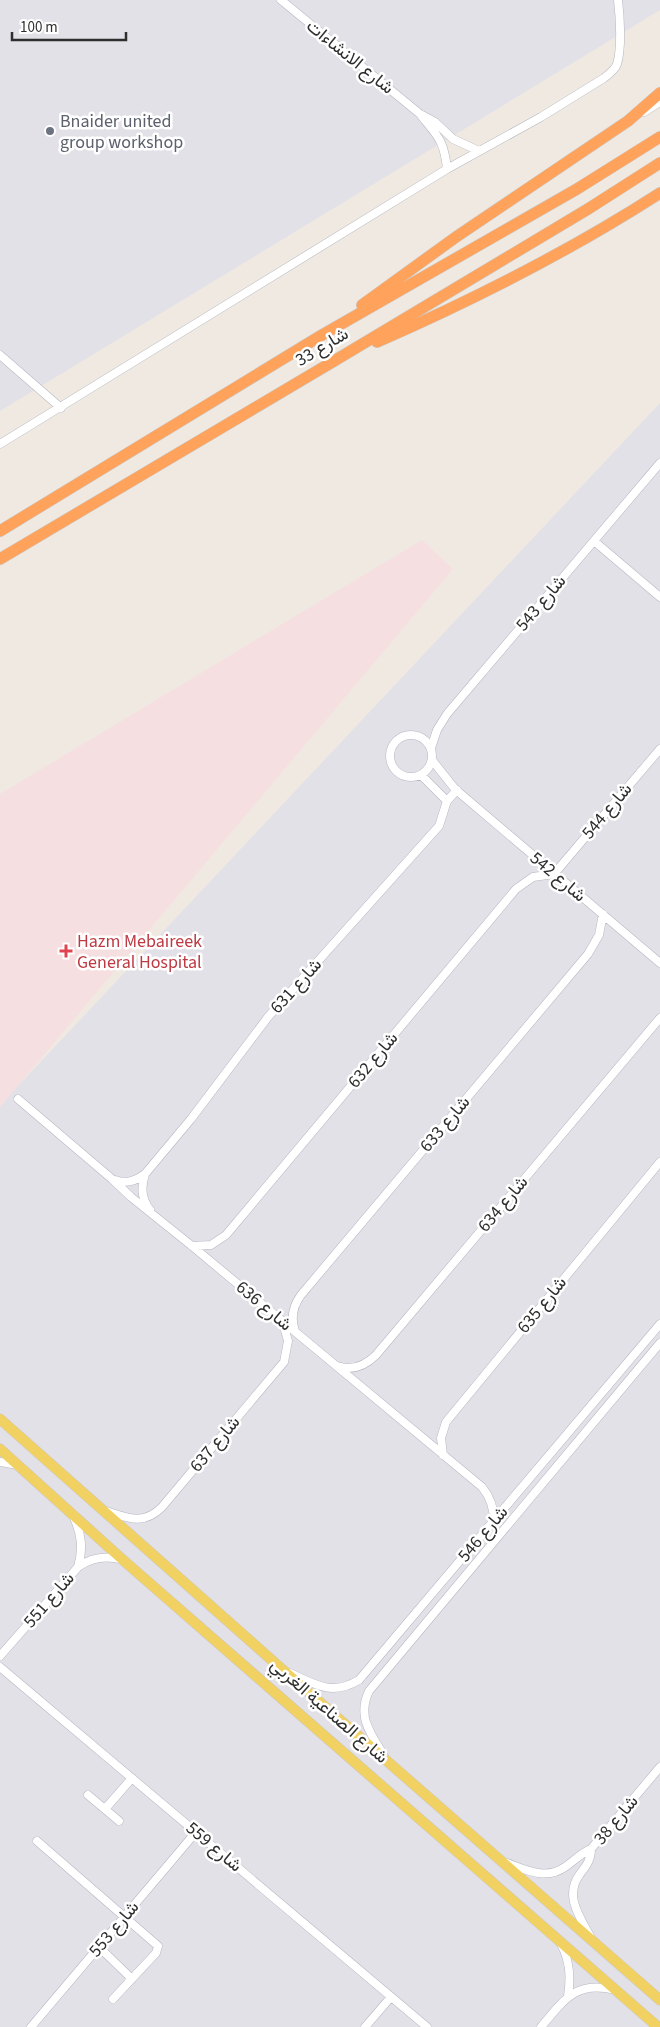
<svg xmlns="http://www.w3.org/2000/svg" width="660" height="2027" font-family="'Source Sans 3',Vazirmatn,sans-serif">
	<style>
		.industrial { fill: #e3e1e8 }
		.medical { fill: #f5dfe0 }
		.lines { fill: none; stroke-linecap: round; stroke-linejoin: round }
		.minor-casing { stroke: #b4b7c1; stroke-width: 9 }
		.major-casing { stroke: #c9c9c9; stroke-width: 11 }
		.highway-casing { stroke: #c9c9c9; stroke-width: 12 }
		.minor { stroke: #fff; stroke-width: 8 }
		.major { stroke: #f2d163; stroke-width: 10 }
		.highway { stroke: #ffa35c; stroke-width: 11 }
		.worship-dot { fill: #6b7280; stroke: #fff; stroke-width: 2 }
		.health-dot { fill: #e0444e; stroke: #fff; stroke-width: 2 }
		.labels { text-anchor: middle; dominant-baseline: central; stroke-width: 5; stroke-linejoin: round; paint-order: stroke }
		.street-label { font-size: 18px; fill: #2e2e2e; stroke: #fff }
		.worship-label { font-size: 18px; fill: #5b616d; stroke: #fff; text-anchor: start }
		.health-label { font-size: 18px; fill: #be3a42; stroke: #fff; text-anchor: start }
	</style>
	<rect width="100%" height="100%" fill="#efe9e1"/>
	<path class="industrial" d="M0,0H660V10L0,411Z
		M660,403V2027H0V1105Z"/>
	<path class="medical" d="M422,540L453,569L0,1107V794Z"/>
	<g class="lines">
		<g class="minor-casing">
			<path id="minor" d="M281,0L420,114C437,136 444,139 447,169
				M644,112L660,102
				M422,115L435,122L453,139L479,151
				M0,355L61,408
				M0,444L447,169L541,117L604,78C609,74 615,70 617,64C622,48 620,17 618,0
				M594,541L660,597
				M390 756a21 21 0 1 1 42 0a21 21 0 1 1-42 0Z
				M431,748L437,730L447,714L660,463
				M432,760L455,789L660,963
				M421,775L447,801L457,790
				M18,1099L112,1179L131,1197L192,1246L482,1487C491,1498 494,1508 494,1521
				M145,1174C141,1187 141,1198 150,1210
				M115,1180C127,1184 135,1181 145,1174L191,1119L268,1017L439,826L447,801
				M192,1246L211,1245L226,1235L516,889L533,877L554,874L660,749
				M295,1331C290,1317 293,1306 301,1295L588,954L599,935L603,914
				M337,1366C352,1371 365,1366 376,1355L660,1018
				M443,1455L441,1438L446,1422L660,1162
				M0,1462L18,1465
				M106,1511C128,1518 143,1526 162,1507L284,1362L288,1341L283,1323
				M74,1518C82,1535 83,1549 78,1567
				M0,1656L78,1567C92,1557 106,1555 123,1560
				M0,1667L427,2027
				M290,1673C316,1685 332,1696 359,1680L660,1324
				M383,1754C370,1733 357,1716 369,1691L660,1343
				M88,1795L119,1821
				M105,1809L132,1778
				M37,1841L158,1946L156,1953L113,1999
				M504,1862C525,1869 545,1881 565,1867C574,1861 581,1853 591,1849L660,1767
				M590,1936C579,1916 564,1895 580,1874C586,1866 591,1860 591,1849
				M561,1944C570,1961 571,1977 568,1996
				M99,1947L132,1979
				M31,2027L196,1832
				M365,2027L391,1997
				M541,2027C564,2000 576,1980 615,1990"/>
		</g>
		<g class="major-casing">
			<path id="major" d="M0,1419L283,1670L660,2000
				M0,1449L123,1560L658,2027"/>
		</g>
		<g class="highway-casing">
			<path id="highway" d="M362,305L456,237L628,121L660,93
				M377,342C475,299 570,251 660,193
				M0,531L322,335L577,189L660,137
				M0,559L334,361L588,209L660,163"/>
		</g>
		<use href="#minor" class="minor"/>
		<use href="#major" class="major"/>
		<use href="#highway" class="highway"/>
	</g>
	<circle class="worship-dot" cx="50" cy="131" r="5"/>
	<path class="health-dot" d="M63.5 943.5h5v5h5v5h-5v5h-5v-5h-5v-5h5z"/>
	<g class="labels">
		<g class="street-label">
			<text transform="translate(350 57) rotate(39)">شارع الانشاءات</text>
			<text transform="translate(322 347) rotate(-31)">شارع 33</text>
			<text transform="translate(541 603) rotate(-50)">شارع 543</text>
			<text transform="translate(607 811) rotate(-50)">شارع 544</text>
			<text transform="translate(558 877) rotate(40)">شارع 542</text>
			<text transform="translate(296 986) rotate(-48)">شارع 631</text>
			<text transform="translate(373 1060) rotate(-50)">شارع 632</text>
			<text transform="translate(445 1124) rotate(-50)">شارع 633</text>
			<text transform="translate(503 1204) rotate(-50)">شارع 634</text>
			<text transform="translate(542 1305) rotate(-51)">شارع 635</text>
			<text transform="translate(264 1306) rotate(40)">شارع 636</text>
			<text transform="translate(215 1444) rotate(-50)">شارع 637</text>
			<text transform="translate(483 1534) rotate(-50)">شارع 546</text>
			<text transform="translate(49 1600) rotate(-49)">شارع 551</text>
			<text transform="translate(329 1711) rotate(41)">شارع الصناعية الغربي</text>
			<text transform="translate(616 1820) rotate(-50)">شارع 38</text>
			<text transform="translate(214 1847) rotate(40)">شارع 559</text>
			<text transform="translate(114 1929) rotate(-50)">شارع 553</text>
		</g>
		<g class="worship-label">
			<text x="60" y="121">Bnaider united<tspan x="60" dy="21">group workshop</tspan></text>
		</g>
		<g class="health-label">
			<text x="77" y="941">Hazm Mebaireek<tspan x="77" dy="21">General Hospital</tspan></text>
		</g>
	</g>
	<path d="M12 32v8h114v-8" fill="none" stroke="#2e2e2e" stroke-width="2.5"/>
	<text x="20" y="32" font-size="15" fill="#2e2e2e" stroke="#ffffff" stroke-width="4" paint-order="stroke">100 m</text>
</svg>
